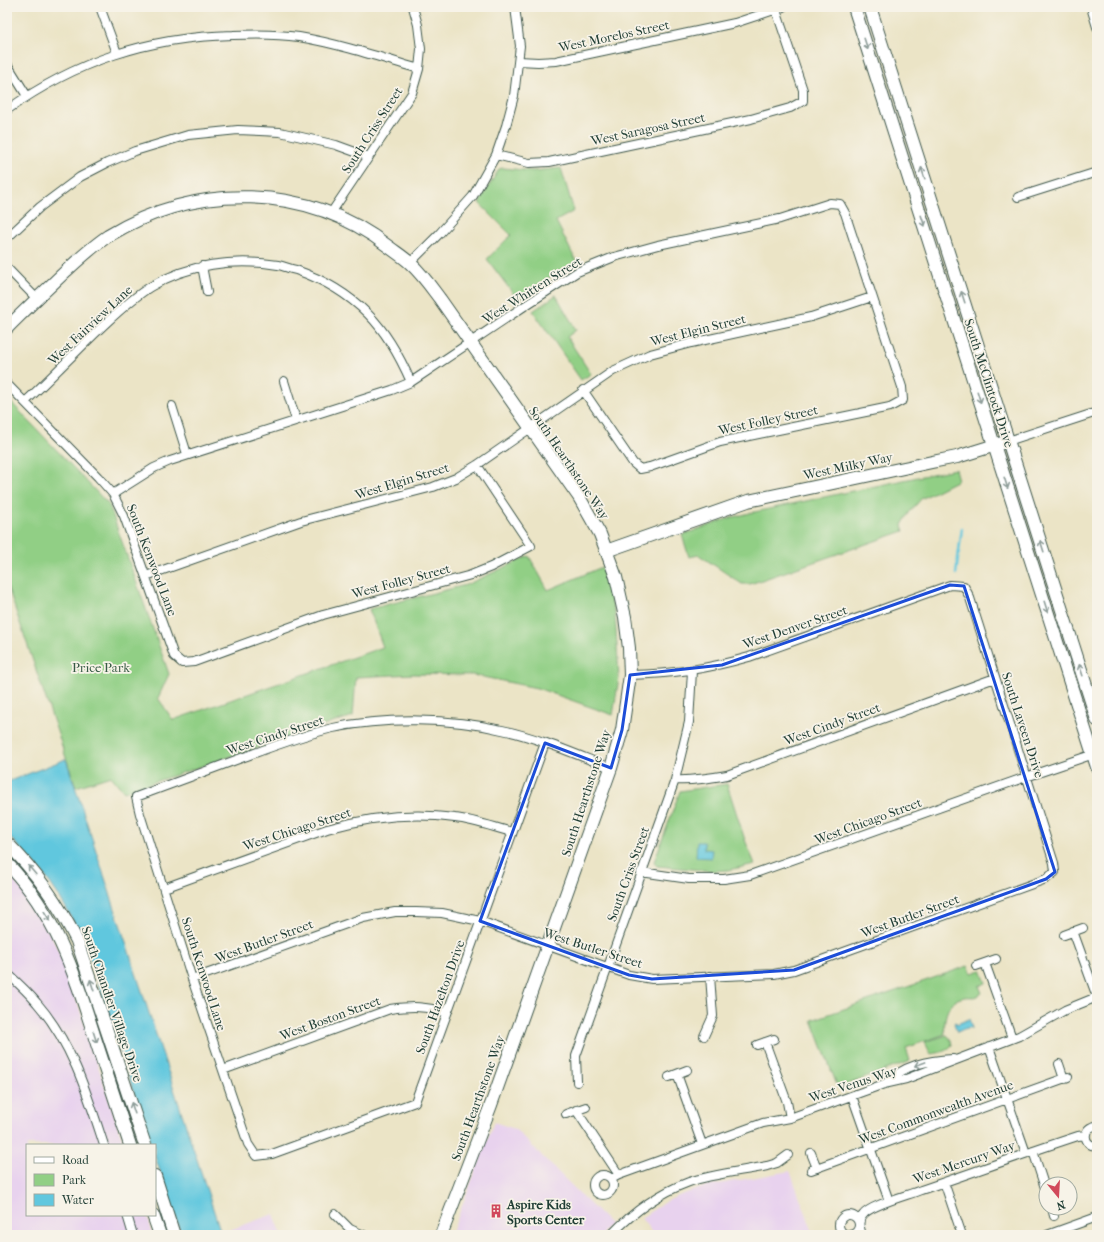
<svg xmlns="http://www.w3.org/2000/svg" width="1104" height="1242" font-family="'IM FELL French Canon',serif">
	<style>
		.built { fill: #e8d2ee }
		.green { fill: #91cf85; stroke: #58865c }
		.water { fill: #61c7de; stroke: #408289 }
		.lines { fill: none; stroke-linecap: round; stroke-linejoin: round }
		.stream { stroke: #61c7de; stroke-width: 2.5 }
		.street-casing { stroke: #3e564a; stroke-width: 10 }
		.secondary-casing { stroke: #3e564a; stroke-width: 14 }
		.street { stroke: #fff; stroke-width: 8 }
		.secondary { stroke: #fff; stroke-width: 12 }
		.oneway { stroke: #8f9e9a }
		.marked { fill: none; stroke: #1d4ed8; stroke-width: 3; stroke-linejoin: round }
		.labels { text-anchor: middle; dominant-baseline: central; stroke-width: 3.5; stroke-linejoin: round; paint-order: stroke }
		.street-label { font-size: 13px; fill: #1f3d34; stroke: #f7f3e8 }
		.park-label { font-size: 13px; fill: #365a44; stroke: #f7f3e8 }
		.poi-label { font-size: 13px; font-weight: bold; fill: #1f3d34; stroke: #f7f3e8; text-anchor: start }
	</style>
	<rect width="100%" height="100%" fill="#f7f3e8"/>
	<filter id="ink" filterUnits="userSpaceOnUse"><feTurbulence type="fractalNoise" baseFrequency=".025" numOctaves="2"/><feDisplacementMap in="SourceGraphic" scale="8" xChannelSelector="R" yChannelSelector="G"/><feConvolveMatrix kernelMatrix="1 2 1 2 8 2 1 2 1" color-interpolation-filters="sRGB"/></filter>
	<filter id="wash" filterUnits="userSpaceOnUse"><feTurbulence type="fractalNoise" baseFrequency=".012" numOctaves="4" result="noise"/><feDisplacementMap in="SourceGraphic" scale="16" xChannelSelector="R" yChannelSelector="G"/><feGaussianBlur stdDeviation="0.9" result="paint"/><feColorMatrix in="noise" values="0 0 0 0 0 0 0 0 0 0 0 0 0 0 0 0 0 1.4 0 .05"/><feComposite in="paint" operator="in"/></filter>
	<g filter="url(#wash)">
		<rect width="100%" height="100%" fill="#ebe4c6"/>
		<path class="built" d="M7,872L29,899L50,933L66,968L124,1145H27V1215H147L153,1235H7Z
			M494,1122L515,1129L610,1224L601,1235H451Z
			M790,1171L814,1235H654L641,1218L665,1202L683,1194L707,1186Z
			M274,1214L282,1235H215L221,1233Z"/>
		<path class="green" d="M503,168L534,171L561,168L574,211L556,221L577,263L545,280L518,300L487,259L511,235L479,203L499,169Z
			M556,295L576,330L567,337L591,374L581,380L533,311Z
			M7,398L109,505L169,674L158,698L173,720L383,647L369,609L466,585L529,556L548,590L602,567L615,614L619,678L613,715L537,688L473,675L413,674L356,677L353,716L124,792L111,776L76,787L7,585Z
			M955,469L958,480L921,499L909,513L902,525L904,531L750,584H742L699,555L689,557L682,535L730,518L750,513Z
			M727,784L745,840L755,864L729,870L713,871L657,866L654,862L680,791Z
			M968,966L972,973L981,970L986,983L979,986L982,993C974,999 973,996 965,997C947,999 943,1019 945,1034L906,1048L910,1061L838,1088L812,1020Z
			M947,1035L951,1040L952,1045C946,1052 939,1053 930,1054L925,1042Z"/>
		<path class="water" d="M66,759L221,1233L215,1235H181L155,1156V1145H151L90,958C78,929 63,899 44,875C33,860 19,847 7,834V782Z
			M697,842H704V849L712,850L711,858L696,857Z
			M969,1019L972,1028H969V1027L957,1032L954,1023L956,1022L957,1024Z"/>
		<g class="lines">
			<path class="stream" d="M956,574L962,528"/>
		</g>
	</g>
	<g filter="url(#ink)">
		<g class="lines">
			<g class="street-casing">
				<path id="street" d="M100,7L117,53
					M1091,7L1097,27
					M519,61L538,62L556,61L735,23L783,7
					M7,64L27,96
					M7,110C76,61 148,37 233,35C254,34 278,34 299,37C340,44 379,57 419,69
					M496,155L529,163L549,162L751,119L790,108L803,101V90L775,7
					M1018,197L1097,172
					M331,213L412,93L419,69L421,49L418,25L413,7
					M7,238L40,207L80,177L107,163L135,151L188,135L238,130L280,132L336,145L369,157
					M410,263L439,234L473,196L496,155L506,126L514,96L520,46L515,7
					M202,266L207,292
					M7,268L37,299
					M284,381L296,420
					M7,384L98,477L113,494L124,516L174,656L182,663L194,662L323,615L471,575L491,567L531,546L477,465
					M25,402C53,376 79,348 107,322C121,309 134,297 150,287C188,264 234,258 278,265C284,266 290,269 296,270C322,279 348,294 368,314C387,333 400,357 411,382
					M172,406L187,454
					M1008,441L1097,412
					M113,494L154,468L170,461L392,390L411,382L523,307L577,272L614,257L658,245L780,219L830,203L840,204L845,213L902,387L903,400L890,407L720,442L650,467L640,469L633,463L583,390
					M146,576L301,521L433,487L456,478L477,465L613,371L650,354L691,343L811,317L872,297
					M545,743L415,1102L272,1154L256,1156L248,1144L192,979L140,814L136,797C172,784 208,770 244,757C274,746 303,735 333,728C385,717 451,718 502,730C539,738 575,754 611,768
					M675,780C693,781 710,778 727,775L995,678
					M641,872L689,879H724L750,875L1026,777L1097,753
					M164,888L327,829C369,817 412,812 455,818C474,820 493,827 512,832
					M1073,931L1097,997
					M1064,935L1083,928
					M985,963L1012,1038
					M976,966L996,959
					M7,973C17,982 28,992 37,1003C72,1043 88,1096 104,1145
					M192,979L363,918L395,912H416L442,913L480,921L629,975L652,979L774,974L794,970L1046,879L1055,872L1054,863L970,598L964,586L950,585L749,657C707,669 673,674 630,675
					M704,1036L713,1016L710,976
					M765,1042L787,1102L790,1118
					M757,1045L774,1039
					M989,1047L1026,1153
					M1059,1064L1064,1079
					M223,1070L390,1009C413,1006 425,1006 447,1013
					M677,1074L702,1144
					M669,1077L687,1070
					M577,1082L576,1056L675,780L689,722L692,671
					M885,1084C903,1065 928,1060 953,1059
					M852,1096L889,1201
					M576,1110L619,1175
					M566,1114L586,1107
					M1097,1126C1082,1126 1082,1146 1097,1146
					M1033,1151L1046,1191
					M811,1153L817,1168
					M811,1170L1068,1077
					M593 1185a10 10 0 1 1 20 0a10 10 0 1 1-20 0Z
					M611,1179L619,1175L763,1123L790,1118L884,1084L906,1079L1019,1036L1065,1010L1097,997
					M944,1182L962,1235
					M1052,1208L1054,1216
					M335,1214L350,1229L364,1235
					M127,1215L133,1235
					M839 1225a10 10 0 1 1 20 0a10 10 0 1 1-20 0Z
					M611,1235C633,1212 659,1193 689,1182C712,1174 743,1171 767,1166L777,1163L788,1155
					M862,1235C860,1228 857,1221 863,1215C870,1205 909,1195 921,1190C974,1172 1026,1153 1078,1136L1085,1135
					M1047,1235L1097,1217"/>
			</g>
			<g class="secondary-casing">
				<path id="secondary" d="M854,7L1097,767
					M870,7L1097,720
					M7,328C26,309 46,290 66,271C79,259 93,246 108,236C196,182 307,183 389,247C397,253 405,258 411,264C422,274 431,287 440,299L579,497L600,534L616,577L625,617L629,648L630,675L622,730L611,768L491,1105L441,1235
					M606,551L748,501L932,462L957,457L1002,443
					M7,843C36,872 59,904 77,941L145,1145
					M7,863C56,915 73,969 94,1035C106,1072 118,1108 130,1145
					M155,1176L174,1235
					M153,1215L160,1235"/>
			</g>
			<use href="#street" class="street"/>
			<use href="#secondary" class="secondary"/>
		</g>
		<defs><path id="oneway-shaft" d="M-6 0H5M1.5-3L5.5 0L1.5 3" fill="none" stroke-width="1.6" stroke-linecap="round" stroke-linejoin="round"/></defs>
		<g class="oneway">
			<use href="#oneway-shaft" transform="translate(866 44) rotate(72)"/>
			<use href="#oneway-shaft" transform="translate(923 173) rotate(-108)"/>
			<use href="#oneway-shaft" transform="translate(923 221) rotate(72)"/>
			<use href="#oneway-shaft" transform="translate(963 297) rotate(-108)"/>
			<use href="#oneway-shaft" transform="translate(979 397) rotate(73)"/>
			<use href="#oneway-shaft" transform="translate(1006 483) rotate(72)"/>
			<use href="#oneway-shaft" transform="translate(1042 546) rotate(-108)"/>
			<use href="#oneway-shaft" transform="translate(1046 607) rotate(72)"/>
			<use href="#oneway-shaft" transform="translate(1081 670) rotate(-108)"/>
			<use href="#oneway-shaft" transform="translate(32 870) rotate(-130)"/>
			<use href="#oneway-shaft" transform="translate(47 916) rotate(59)"/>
			<use href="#oneway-shaft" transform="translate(92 985) rotate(-108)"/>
			<use href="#oneway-shaft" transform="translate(95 1037) rotate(72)"/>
			<use href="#oneway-shaft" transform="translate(920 1064) rotate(160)"/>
			<use href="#oneway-shaft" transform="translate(133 1108) rotate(-108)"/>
		</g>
	</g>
	<path class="marked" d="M950,585L964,586L1055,872L1046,879L794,970L652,979L629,975L480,921L545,743L611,768L622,730L630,675L722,665Z"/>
	<defs>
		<g id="building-bare" transform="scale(1.08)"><path d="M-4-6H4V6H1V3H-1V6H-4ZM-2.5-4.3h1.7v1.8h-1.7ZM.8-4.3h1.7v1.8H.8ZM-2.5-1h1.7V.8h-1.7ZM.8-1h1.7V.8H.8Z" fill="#d1495b" stroke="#f7f3e8" stroke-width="2.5" paint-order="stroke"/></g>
	</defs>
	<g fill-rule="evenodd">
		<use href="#building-bare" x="496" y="1211"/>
	</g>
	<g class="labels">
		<g class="street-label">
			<text transform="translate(614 36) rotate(-12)">West Morelos Street</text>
			<text transform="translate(648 129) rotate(-12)">West Saragosa Street</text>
			<text transform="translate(372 130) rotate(-57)">South Criss Street</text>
			<text transform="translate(532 290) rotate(-32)">West Whitten Street</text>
			<text transform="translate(90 325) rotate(-43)">West Fairview Lane</text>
			<text transform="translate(698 330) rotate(-14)">West Elgin Street</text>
			<text transform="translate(989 383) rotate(72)">South McClintock Drive</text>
			<text transform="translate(768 420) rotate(-12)">West Folley Street</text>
			<text transform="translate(569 463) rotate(56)">South Hearthstone Way</text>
			<text transform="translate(848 466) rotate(-12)">West Milky Way</text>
			<text transform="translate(402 481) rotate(-17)">West Elgin Street</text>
			<text transform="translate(152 560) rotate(69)">South Kenwood Lane</text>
			<text transform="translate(401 581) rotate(-15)">West Folley Street</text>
			<text transform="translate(795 627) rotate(-19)">West Denver Street</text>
			<text transform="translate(832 724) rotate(-20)">West Cindy Street</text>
			<text transform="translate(1023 725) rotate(72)">South Laveen Drive</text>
			<text transform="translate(275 735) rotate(-18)">West Cindy Street</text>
			<text transform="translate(586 793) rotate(-72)">South Hearthstone Way</text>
			<text transform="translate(868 821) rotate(-20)">West Chicago Street</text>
			<text transform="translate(297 829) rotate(-18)">West Chicago Street</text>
			<text transform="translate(628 874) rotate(-70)">South Criss Street</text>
			<text transform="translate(910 916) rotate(-20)">West Butler Street</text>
			<text transform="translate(264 941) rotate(-20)">West Butler Street</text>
			<text transform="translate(593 948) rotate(18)">West Butler Street</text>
			<text transform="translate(204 974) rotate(72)">South Kenwood Lane</text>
			<text transform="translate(440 997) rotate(-70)">South Hazelton Drive</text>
			<text transform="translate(112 1004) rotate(71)">South Chandler Village Drive</text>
			<text transform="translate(330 1018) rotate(-20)">West Boston Street</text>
			<text transform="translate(853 1084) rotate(-18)">West Venus Way</text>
			<text transform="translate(478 1098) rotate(-70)">South Hearthstone Way</text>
			<text transform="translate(936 1112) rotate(-20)">West Commonwealth Avenue</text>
			<text transform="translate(964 1162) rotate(-19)">West Mercury Way</text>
		</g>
		<g class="park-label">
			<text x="101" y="667">Price Park</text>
		</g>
		<g class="poi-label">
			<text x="507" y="1204">Aspire Kids<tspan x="507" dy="15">Sports Center</tspan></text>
		</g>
	</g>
	<rect width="1104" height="1242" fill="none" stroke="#f7f3e8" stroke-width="24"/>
	<rect x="26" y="1144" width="130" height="72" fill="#f7f3e8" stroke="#a1aaa0"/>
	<rect x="34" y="1157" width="20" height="6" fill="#ffffff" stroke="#a1aaa0"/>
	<text x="62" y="1164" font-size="12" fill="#1f3d34">Road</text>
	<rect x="34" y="1174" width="20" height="12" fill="#91cf85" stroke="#a1aaa0"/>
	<text x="62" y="1184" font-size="12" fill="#1f3d34">Park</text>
	<rect x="34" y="1194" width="20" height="12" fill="#61c7de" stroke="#a1aaa0"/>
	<text x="62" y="1204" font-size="12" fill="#1f3d34">Water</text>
	<g transform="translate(1058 1196) rotate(162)"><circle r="19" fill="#f7f3e8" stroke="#a1aaa0"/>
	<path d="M0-3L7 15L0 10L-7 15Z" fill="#d1495b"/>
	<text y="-6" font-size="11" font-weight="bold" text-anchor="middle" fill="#1f3d34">N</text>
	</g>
</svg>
